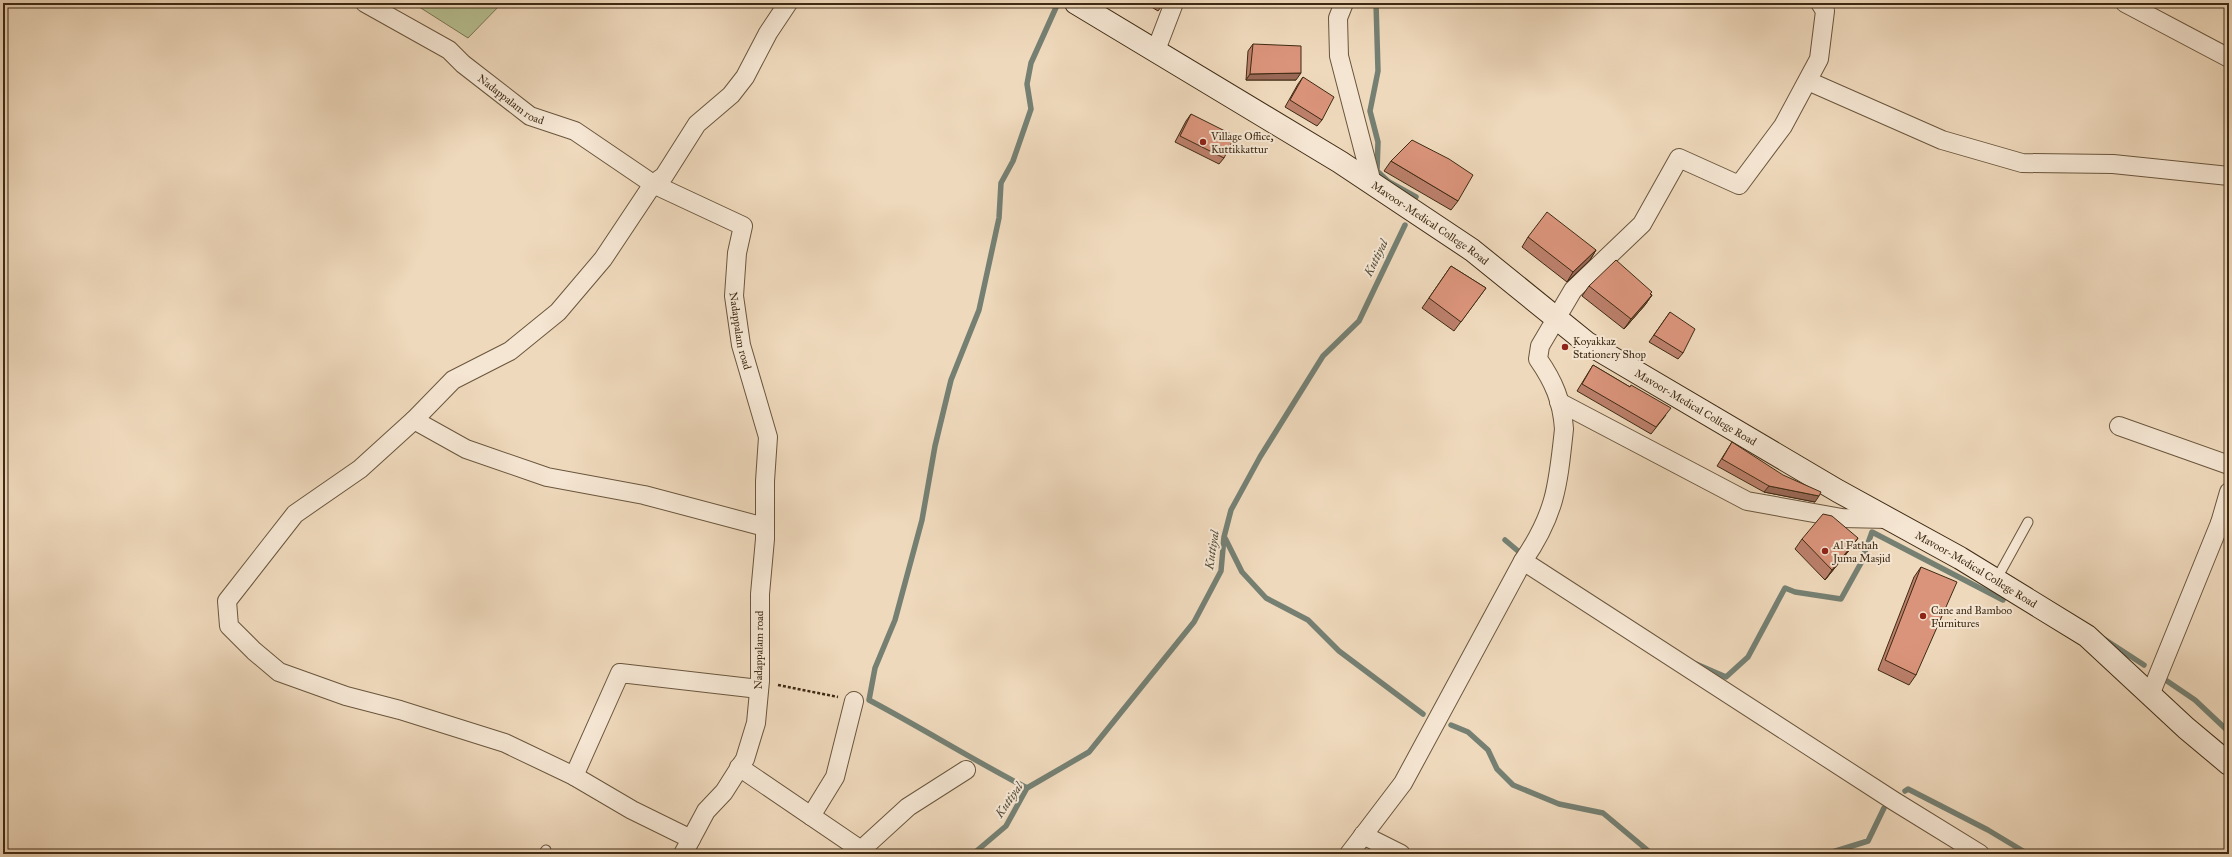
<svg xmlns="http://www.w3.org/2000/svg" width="2232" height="857" font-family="'IM FELL Great Primer',serif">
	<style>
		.green { fill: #b7c092; stroke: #7a7552 }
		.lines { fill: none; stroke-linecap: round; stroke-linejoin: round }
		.stream { stroke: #758073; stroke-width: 5.5 }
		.lane-casing { stroke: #6a563d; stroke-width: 11 }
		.street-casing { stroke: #6a563d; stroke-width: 20 }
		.secondary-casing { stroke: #3e2a13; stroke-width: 24 }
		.path { stroke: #3e2a13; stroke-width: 2.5; stroke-dasharray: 3 2; stroke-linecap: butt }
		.lane { stroke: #f5e6d3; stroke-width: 9 }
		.street { stroke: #f5e6d3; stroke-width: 18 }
		.secondary { stroke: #f5e6d3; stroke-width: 22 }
		.wall { fill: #bb7f6a; stroke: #3e2a13 }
		.shaded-wall { fill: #996856; stroke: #3e2a13 }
		.building { fill: #da947b; stroke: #3e2a13 }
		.poi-dot { fill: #8f2418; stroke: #f5e6d3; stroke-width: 1.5 }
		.labels { text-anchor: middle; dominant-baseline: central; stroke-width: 4; stroke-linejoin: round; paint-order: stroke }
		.street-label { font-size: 11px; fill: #3e2a13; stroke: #f5e6d3 }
		.poi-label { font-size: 11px; fill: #3e2a13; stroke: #f5e6d3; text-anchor: start }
		.water-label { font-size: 12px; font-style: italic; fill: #554e3b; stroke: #f5e6d3 }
	</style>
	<rect width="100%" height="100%" fill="#efd9bc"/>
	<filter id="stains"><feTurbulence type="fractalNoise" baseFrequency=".005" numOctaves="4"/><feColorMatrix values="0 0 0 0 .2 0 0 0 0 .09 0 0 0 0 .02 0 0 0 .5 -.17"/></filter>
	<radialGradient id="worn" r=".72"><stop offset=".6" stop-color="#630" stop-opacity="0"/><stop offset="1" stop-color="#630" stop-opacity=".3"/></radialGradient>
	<path class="green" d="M413,3H502L468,38Z"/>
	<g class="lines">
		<path class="stream" d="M1376,3L1378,71L1370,111L1378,142L1377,171L1389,182L1416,197
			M1225,538L1242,572L1266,598L1308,620L1339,651L1423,714
			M1505,540L1518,551
			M2104,639L2144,665
			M1696,664L1726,677L1748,657L1785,588L1795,592L1841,599L1861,563L1872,532L2003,600
			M2167,681L2195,700L2229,732
			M1451,725L1468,732L1488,750L1497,769L1513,785L1559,804L1603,813L1652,854
			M1027,788C973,760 922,728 869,700L875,668L895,620L922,520L935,446L951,380L979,310L999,218L1001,183L1013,161L1031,109L1027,84L1031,63L1058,3
			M1905,791L1908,789L1988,830L2028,854
			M973,854L1006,826L1027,788L1089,752L1194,622L1221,571L1224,537L1231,510L1260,457L1323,356L1359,321L1405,225
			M1826,854L1868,841L1884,808"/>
		<g class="lane-casing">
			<path id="lane" d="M1996,580L2028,522
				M543,854L546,850"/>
		</g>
		<g class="street-casing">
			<g id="street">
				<path id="s1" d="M365,3L449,50L463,64L530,116L575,131L653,184L743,226L737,253L734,296L741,345L768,437L765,481V539L760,594V681L756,723L745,759L724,792L706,811L683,854"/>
				<path d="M1344,3L1338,18L1339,56L1372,183"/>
				<path d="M2125,3L2229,58"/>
				<path d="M1156,50L1174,3"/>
				<path d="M1808,81L1942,140L2022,163L2113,164L2229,176"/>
				<path d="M1559,402L1747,501L1842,518L1888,519"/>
				<path d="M414,420L360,469L295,514L227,601L229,626L254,651L279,672L346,696L400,710L505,743L574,776L632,810L691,839"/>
				<path d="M2119,426L2229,465"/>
				<path d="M2229,492L2220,523L2229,527"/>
				<path d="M765,527L644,495L547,477L466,449L414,420L453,380L510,351L558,312L603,259L653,184L664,176L697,124L731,95L745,77L768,33L788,3"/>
				<path d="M1523,561C1556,513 1558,485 1564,429C1562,401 1554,382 1538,359L1540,346L1573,290L1642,224L1679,158L1739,185L1783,126L1819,59L1825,11L1820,3"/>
				<path d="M2150,695L2220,523"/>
				<path d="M739,767L861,850L908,807L966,770"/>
				<path d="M574,776L620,673L759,689"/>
				<path d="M811,816L835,777L854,701"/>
				<path d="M1363,835L1401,854"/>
				<path d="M1349,854L1403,783L1523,561L1894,801L1980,854"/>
			</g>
		</g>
		<g class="secondary-casing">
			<g id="secondary">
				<path id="s2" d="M1076,3L1340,162L1472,250L1587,343L1838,491L1960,558L2087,636L2186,728L2229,764"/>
			</g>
		</g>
		<path class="path" d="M778,685L838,697"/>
		<use href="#lane" class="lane"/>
		<use href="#street" class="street"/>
		<use href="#secondary" class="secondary"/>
	</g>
	<path class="wall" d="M1145,3H1164L1158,11Z
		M1253,44L1296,80H1246L1248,51Z
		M1303,77L1322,120L1317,126L1285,107L1298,84Z
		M1191,114L1224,158L1219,164L1175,142L1186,121Z
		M1391,161L1458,201L1451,210L1384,171Z
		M1528,237L1596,250L1590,260L1567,282L1522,247Z
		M1451,266L1486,288L1454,331L1422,308Z
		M1589,286L1651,294L1652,295L1645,305L1624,329L1582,296Z
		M1670,312L1683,353L1678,359L1649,342Z
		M1593,365L1630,387L1666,415L1651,434L1577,391Z
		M1732,442L1815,502L1764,492L1717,466Z
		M1802,539L1851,548L1825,580L1795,549Z
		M1921,567L1916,675L1909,685L1878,670L1914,577Z"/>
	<path class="shaded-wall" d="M1301,73L1296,80H1246L1250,74Z
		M1596,250L1590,260L1567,282L1573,272Z
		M1652,295L1645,305L1624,329L1631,319Z
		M1769,486L1819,496L1815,502L1764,492Z
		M1858,538L1851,548L1825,580L1832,570Z"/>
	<path class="building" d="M1253,44L1301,46V73L1250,74Z
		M1303,77L1334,97L1322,120L1290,100Z
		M1191,114L1235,136L1224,158L1180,136Z
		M1412,140L1449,159L1473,175L1458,201L1391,161Z
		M1547,212L1596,250L1573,272L1528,237Z
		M1616,260L1652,292L1650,294L1652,295L1631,319L1589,286Z
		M1451,266L1486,288L1461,322L1429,298Z
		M1670,312L1695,329L1683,353L1654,335Z
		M1593,365L1630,387L1631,385L1671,408L1656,427L1582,384Z
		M1732,442L1783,475L1821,492L1819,496L1769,486L1722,459Z
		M1823,514L1832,516L1858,538L1832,570L1802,539Z
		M1921,567L1957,582L1916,675L1885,660Z"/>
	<g class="poi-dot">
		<circle cx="1203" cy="142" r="4"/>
		<circle cx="1565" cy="347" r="4"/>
		<circle cx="1825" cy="551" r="4"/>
		<circle cx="1923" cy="616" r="4"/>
	</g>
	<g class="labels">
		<g class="street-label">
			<text stroke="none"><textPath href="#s1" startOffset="176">Nadappalam road</textPath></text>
			<text stroke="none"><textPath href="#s2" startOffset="417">Mavoor-Medical College Road</textPath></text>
			<text stroke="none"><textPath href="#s1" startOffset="548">Nadappalam road</textPath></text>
			<text stroke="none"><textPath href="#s2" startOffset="741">Mavoor-Medical College Road</textPath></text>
			<text stroke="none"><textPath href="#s2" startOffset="1065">Mavoor-Medical College Road</textPath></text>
			<text transform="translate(759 650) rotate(-89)">Nadappalam road</text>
		</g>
		<g class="poi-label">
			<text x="1211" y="136">Village Office,<tspan x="1211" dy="13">Kuttikkattur</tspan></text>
			<text x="1573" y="341">Koyakkaz<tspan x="1573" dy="13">Stationery Shop</tspan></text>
			<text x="1833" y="545">Al Fathah<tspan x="1833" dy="13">Juma Masjid</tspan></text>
			<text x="1931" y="610">Cane and Bamboo<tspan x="1931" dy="13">Furnitures</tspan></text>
		</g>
		<g class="water-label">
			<text transform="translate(1376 258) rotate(-64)">Kuttiyal</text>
			<text transform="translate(1212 550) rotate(-81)">Kuttiyal</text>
			<text transform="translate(1009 800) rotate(-56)">Kuttiyal</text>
		</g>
	</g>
	<rect width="2232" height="857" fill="none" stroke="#efd9bc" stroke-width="16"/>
	<rect x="4" y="4" width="2224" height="849" fill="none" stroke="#3e2a13" stroke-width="2"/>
	<rect x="8" y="8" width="2216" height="841" fill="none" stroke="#3e2a13"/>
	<rect width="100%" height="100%" filter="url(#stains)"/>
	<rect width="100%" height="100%" fill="url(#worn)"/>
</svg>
